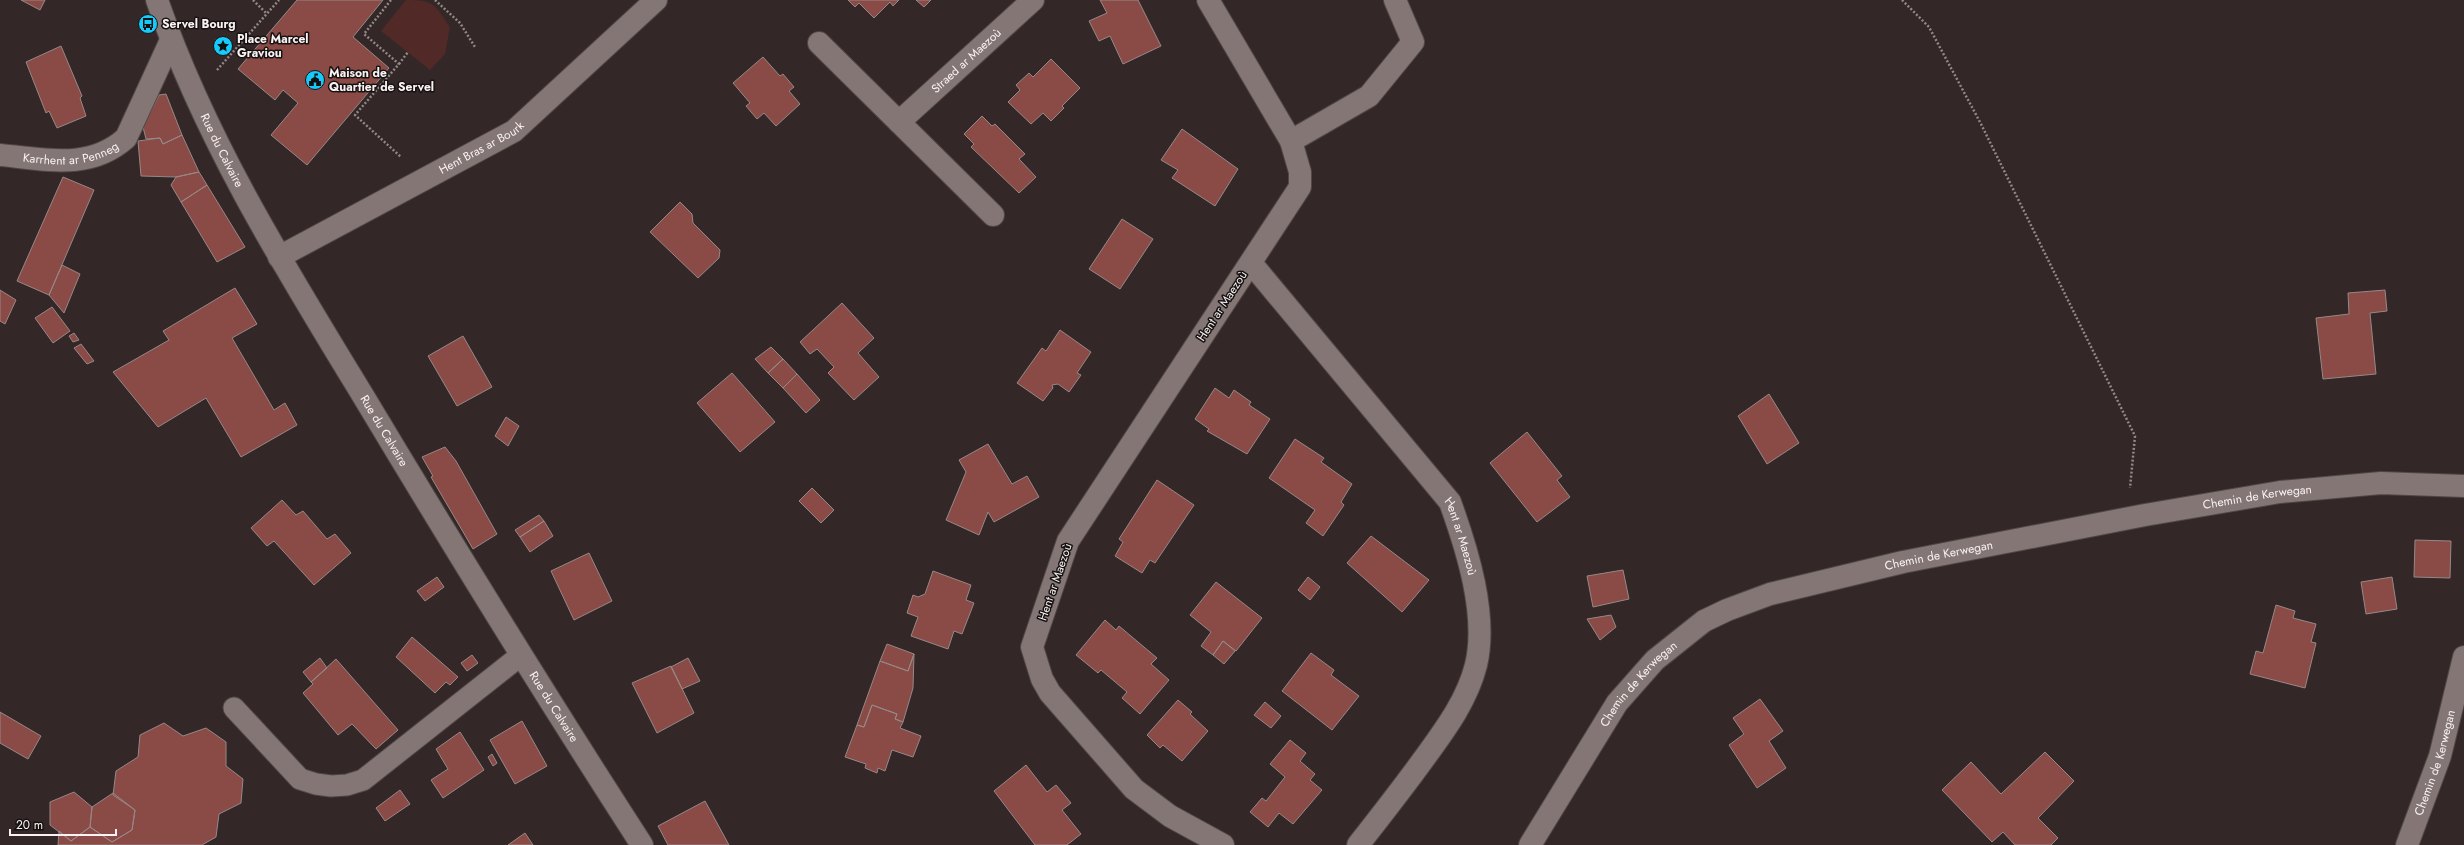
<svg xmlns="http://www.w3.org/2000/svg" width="2464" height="845" font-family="Jost,sans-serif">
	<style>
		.green { fill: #512926 }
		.building { fill: #8a4b47; stroke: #968887 }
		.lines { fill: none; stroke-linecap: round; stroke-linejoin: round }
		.service-casing { stroke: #514746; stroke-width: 23 }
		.minor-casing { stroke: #514746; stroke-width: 24 }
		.tertiary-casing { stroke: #514746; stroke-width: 24 }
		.path { stroke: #928888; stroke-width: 2.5; stroke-dasharray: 2 2; stroke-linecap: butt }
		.service { stroke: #837675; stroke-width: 21 }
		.minor { stroke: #837675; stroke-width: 22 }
		.tertiary { stroke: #837675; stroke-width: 22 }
		.labels { text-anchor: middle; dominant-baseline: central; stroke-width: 3; stroke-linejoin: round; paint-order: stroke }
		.poi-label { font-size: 12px; font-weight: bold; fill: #faf2f2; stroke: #171212; text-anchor: start }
		.street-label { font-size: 12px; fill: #faf2f2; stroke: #171212 }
	</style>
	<rect width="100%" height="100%" fill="#332827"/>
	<path class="green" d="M406,0C435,0 434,4 450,27L445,54L430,70L381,31Z"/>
	<path class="building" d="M21,0H45L40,10Z
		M297,0H383L353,37L389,68L307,165L271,135L298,103L283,90L275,100L238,69Z
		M848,0H899L893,6L890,2L874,18L859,3L855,7Z
		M916,0H931L924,7Z
		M1100,0H1138L1161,46L1123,64L1110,36L1099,41L1089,21L1107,13Z
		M61,46L82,96L80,98L86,116L57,128L49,111L46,113L26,62Z
		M763,57L780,76L783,74L794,87L789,91L800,104L776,126L764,113L757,119L746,106L750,103L733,83Z
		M1051,59L1080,88L1062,106L1064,108L1051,121L1043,113L1031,124L1008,102L1020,90L1016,85L1029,73L1033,77Z
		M166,94L182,135L163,144L160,138L146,139L143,127L159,95Z
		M982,116L992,126L995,124L1025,154L1019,159L1036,177L1019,193L971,147L974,144L964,134Z
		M1182,129L1238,169L1215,206L1172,178L1178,170L1161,160Z
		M182,135L199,172L176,177L141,176L138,141L160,138L163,144Z
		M199,172L207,185L181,202L171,185L176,177Z
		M63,177L94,190L49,295L17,281Z
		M207,185L245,247L217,262L181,202Z
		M680,202L692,214L693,223L720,250L719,258L698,278L650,232Z
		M1122,219L1153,239L1120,289L1089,269Z
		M62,265L80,274L64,313L49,295Z
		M235,288L257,324L232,338L274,410L285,403L297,425L241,457L206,398L158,427L113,372L169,340L163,331Z
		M0,290L16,300L5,324L0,321Z
		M2385,290L2387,311L2370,313L2376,374L2323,379L2316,318L2349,314L2348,293Z
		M842,303L874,338L858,353L879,377L854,400L828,373L834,367L817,349L810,354L800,342Z
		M52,307L70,331L53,343L35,318Z
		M1060,330L1091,352L1077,373L1081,375L1069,392L1058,384L1052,385L1053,388L1043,401L1017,383L1042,348L1046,351Z
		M74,333L79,340L73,342L69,336Z
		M463,336L492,387L457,406L428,356Z
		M81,344L94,361L87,364L74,348Z
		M771,347L783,359L768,373L755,359Z
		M783,359L797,374L783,388L768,373Z
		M732,373L775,422L740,452L697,403Z
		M797,374L820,400L806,413L783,388Z
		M1215,388L1229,398L1234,390L1251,402L1249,405L1270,419L1247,454L1207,431L1209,429L1195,419Z
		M1769,394L1799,443L1767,464L1738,416Z
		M506,417L519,426L508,446L495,436Z
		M1527,432L1562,476L1557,480L1570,497L1537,522L1490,463Z
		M1295,439L1324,458L1321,462L1352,484L1341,502L1344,505L1323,536L1306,523L1315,510L1269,478Z
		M988,444L1012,484L1027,476L1039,497L994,522L988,512L979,535L946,520L966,472L959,460Z
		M445,447L456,461L497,534L473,549L431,477L433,476L422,457Z
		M1157,480L1194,505L1155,563L1150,560L1142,573L1115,556L1123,542L1119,539Z
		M812,488L834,510L821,523L799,501Z
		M282,500L296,515L303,511L327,539L335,534L351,553L314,585L274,541L267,546L251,528Z
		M539,515L544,521L520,537L515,530Z
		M544,521L553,536L530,552L520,537Z
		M1371,536L1429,580L1402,612L1347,563Z
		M2415,540L2451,541L2450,578L2414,577Z
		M589,553L612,601L574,620L551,571Z
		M1623,570L1629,599L1593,607L1587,576Z
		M933,571L971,585L966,600L974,603L962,634L954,631L948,649L911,636L918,617L907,613L913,595L918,597L925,594Z
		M437,577L444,587L425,601L417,591Z
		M1308,577L1320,587L1310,600L1298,590Z
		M2392,577L2397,609L2366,614L2361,582Z
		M1216,582L1262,618L1236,651L1223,641L1213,655L1201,646L1211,632L1190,615Z
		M2276,605L2295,611L2293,618L2316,624L2311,642L2316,643L2305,688L2250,674L2256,651L2263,653Z
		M1611,615L1616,627L1600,640L1587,619Z
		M1105,620L1116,630L1119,626L1157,658L1151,664L1169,680L1140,714L1122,698L1127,692L1101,670L1098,673L1076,655Z
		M412,637L458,677L450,685L446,682L435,693L396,657Z
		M1223,641L1235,651L1224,664L1213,655Z
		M887,644L914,654L908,671L880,661Z
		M1311,653L1334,670L1331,675L1359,696L1332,730L1282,691Z
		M914,654L913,688L903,722L895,719L897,714L872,705L864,727L857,725L880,661L908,671Z
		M472,655L478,663L467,671L461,663Z
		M320,658L327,668L311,682L303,672Z
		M688,658L700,681L682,689L671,667Z
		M336,659L398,730L376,749L352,724L338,735L303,693L313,684L311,682Z
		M671,666L694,713L657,733L632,683Z
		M1760,699L1783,731L1769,741L1786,768L1757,788L1729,745L1744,734L1733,718Z
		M1178,700L1192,712L1190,714L1208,731L1182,761L1163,745L1160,748L1147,735Z
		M1265,702L1281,716L1271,728L1254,715Z
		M872,705L897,714L895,719L903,722L900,728L921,736L913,757L892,750L885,771L878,768L877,773L865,768L866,764L845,757L857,725L864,727Z
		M0,712L41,736L28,759L0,743Z
		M522,721L547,766L515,784L490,740Z
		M164,723L183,736L206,728L226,742V766L243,779L241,803L219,814L216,837L202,845H58L59,831L71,841L90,827L112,842L132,830L135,810L113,795L116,771L138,757L140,735Z
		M460,732L484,770L443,798L431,780L448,769L436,749Z
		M1290,740L1306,753L1300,761L1315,774L1310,780L1322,790L1293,824L1279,813L1268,827L1250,812L1262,798L1266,801L1285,777L1270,764Z
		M2045,752L2074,781L2038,818L2058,838L2051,845H2015L2003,832L1992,842L1942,790L1971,762L2001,794Z
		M492,754L497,763L493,766L488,757Z
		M1026,765L1047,792L1056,785L1071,803L1062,810L1081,834L1067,845H1035L994,791Z
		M400,790L410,804L385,821L376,808Z
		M74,792L92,807L90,827L71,841L50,825V802Z
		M113,793L135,810L132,830L112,842L90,827L92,807Z
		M705,801L729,845H668L658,826Z
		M525,833L533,845H508Z"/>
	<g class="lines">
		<g class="service-casing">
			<path id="service" d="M234,708L300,779L316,784L331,786L347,785L363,780L520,656"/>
		</g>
		<g class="minor-casing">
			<g id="minor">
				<path d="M1208,0L1291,141L1300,172V187L1068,541L1032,647L1042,679L1050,693L1134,789L1170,816L1223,845"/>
				<path d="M819,43L993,215"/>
				<path id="s1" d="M899,122L1033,0"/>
				<path d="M1291,141L1369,96L1413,42L1395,0"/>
				<path id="s2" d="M0,155C45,159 89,171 126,138L171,40"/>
				<path id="s3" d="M279,257L514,131L656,0"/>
				<path id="s4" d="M1251,263L1450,502C1467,549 1488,615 1476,665C1467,701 1444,731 1423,760C1402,789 1380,817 1358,845"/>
				<path id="s5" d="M1530,845L1617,703L1655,660L1704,621L1727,610L1770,594L1903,562L2145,515L2280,492L2381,483L2464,486"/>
				<path id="s6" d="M2407,845L2440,756L2464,657"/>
			</g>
		</g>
		<g class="tertiary-casing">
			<g id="tertiary">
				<path id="s7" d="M157,0C206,142 287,271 365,399C455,549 547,698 642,845"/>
			</g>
		</g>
		<path class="path" d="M253,0L267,14
			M391,0L364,34L399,64L355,115L401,157
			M435,0L460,23L475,47
			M1902,0L1929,27L1981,124L2135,436L2130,488
			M399,64L408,52
			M217,70L279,0"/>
		<use href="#service" class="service"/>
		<use href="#minor" class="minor"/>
		<use href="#tertiary" class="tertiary"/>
	</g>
	<defs>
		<g id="bus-disc" transform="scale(1)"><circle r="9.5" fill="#16cafb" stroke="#171212"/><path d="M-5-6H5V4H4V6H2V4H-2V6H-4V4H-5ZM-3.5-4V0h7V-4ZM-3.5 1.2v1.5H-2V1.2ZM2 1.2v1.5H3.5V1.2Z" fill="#111"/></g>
		<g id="sight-disc" transform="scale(1)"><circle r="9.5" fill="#16cafb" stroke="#171212"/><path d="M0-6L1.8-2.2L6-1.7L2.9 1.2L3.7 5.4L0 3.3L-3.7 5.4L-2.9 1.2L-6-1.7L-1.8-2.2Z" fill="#111"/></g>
		<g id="civic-disc" transform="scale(1)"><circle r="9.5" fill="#16cafb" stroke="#171212"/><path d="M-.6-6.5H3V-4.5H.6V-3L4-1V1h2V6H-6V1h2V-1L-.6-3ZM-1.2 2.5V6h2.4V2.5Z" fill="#111"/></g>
	</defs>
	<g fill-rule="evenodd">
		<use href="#bus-disc" x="148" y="24"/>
		<use href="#sight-disc" x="223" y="46"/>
		<use href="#civic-disc" x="315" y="80"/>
	</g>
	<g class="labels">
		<g class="poi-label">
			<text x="162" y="24">Servel Bourg</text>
			<text x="237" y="39">Place Marcel<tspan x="237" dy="14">Graviou</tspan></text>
			<text x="329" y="73">Maison de<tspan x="329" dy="14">Quartier de Servel</tspan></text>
		</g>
		<g class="street-label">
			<text stroke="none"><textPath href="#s1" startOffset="91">Straed ar Maezoù</textPath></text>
			<text stroke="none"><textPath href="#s3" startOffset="230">Hent Bras ar Bourk</textPath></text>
			<text stroke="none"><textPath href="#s2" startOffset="72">Karrhent ar Penneg</textPath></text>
			<text stroke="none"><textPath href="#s7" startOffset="164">Rue du Calvaire</textPath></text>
			<text transform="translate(1222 306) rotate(-57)">Hent ar Maezoù</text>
			<text stroke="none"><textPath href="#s7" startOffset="488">Rue du Calvaire</textPath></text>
			<text stroke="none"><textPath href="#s5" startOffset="855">Chemin de Kerwegan</textPath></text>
			<text stroke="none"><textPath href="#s4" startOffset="347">Hent ar Maezoù</textPath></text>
			<text stroke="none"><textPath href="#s5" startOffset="531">Chemin de Kerwegan</textPath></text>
			<text transform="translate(1055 582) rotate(-71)">Hent ar Maezoù</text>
			<text stroke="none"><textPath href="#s5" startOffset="195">Chemin de Kerwegan</textPath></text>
			<text stroke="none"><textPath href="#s7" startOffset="812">Rue du Calvaire</textPath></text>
			<text stroke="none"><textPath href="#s6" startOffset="87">Chemin de Kerwegan</textPath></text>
		</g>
	</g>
	<path d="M10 829v6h106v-6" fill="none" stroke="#faf2f2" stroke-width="2"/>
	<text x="16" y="829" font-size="12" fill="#faf2f2" stroke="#171212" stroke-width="3" paint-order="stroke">20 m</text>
</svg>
